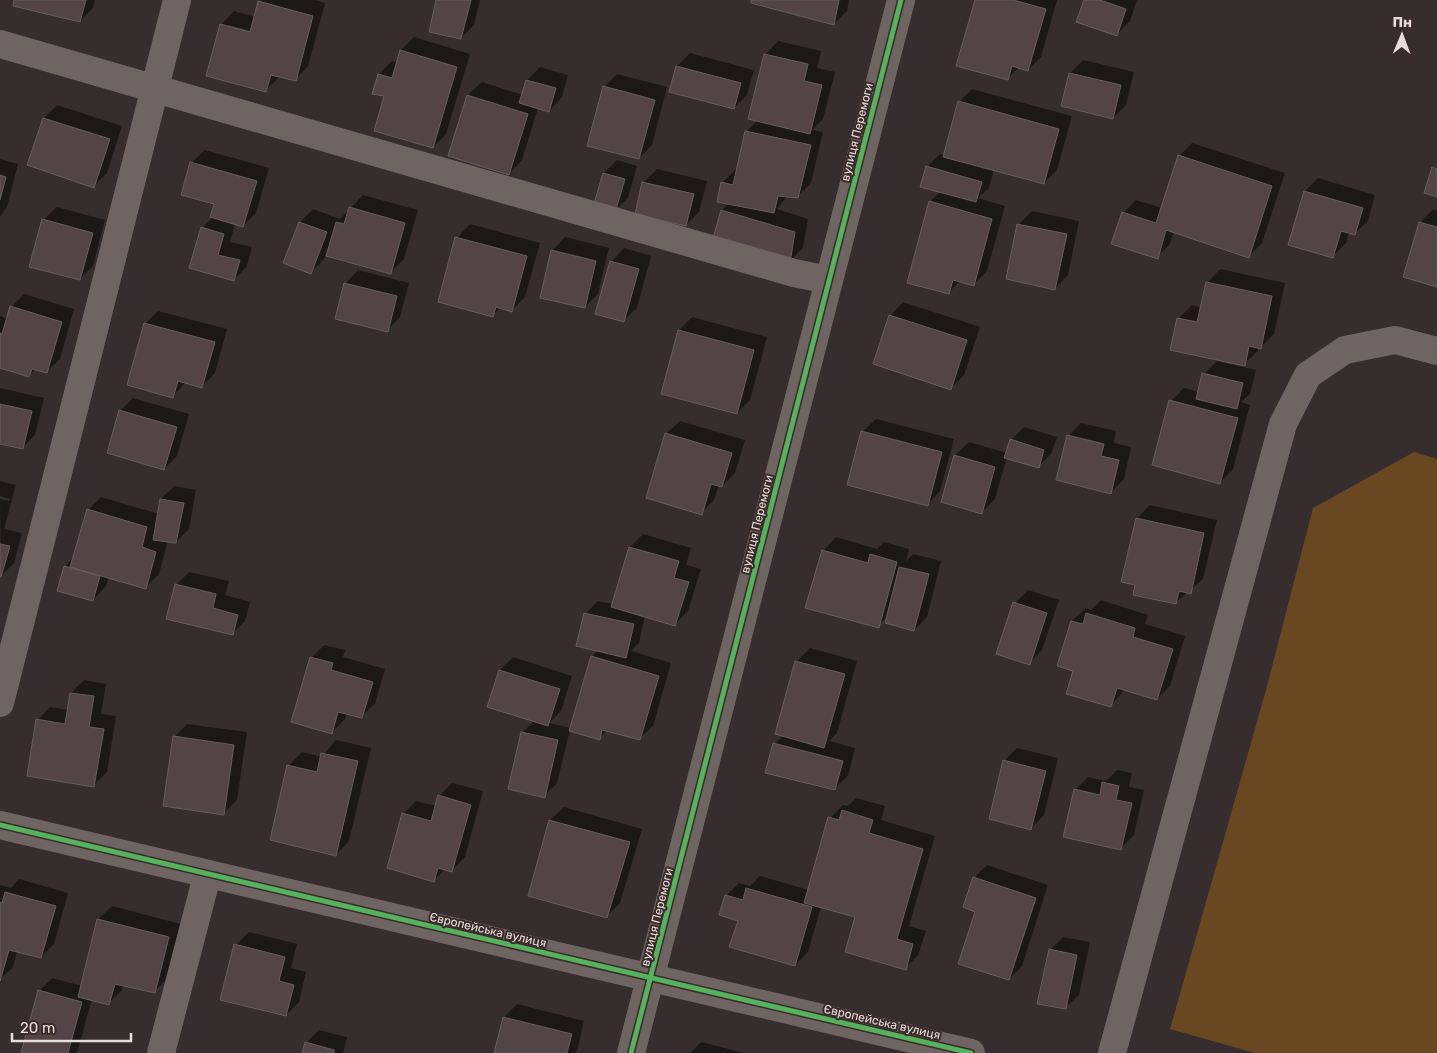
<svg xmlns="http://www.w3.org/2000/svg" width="1437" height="1053" font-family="Rubik,sans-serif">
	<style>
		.green { fill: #694721 }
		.shadow { fill: #0007; fill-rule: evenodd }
		.building { fill: #534447; stroke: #655e5f }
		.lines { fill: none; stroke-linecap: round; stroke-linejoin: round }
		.minor { stroke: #6e6563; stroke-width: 28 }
		.cycleway-casing { stroke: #3a2b2a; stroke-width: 8 }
		.cycleway { stroke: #56b35d; stroke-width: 5 }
		.labels { text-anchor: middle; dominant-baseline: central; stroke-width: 4; stroke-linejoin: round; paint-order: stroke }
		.street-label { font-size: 12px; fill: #e7dddc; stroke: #3a2b2a }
	</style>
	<rect width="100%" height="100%" fill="#362e2e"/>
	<path class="green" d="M1414,452L1437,459V1053H1255L1170,1029L1266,690L1313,508Z"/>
	<path class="shadow" d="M16,0H95L93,8L80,21Z
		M261,0H315L325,3L308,66L295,80L280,76L266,90L221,25L234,11L255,17ZM228,25L256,32V35L228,27Z
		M438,0H480L474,25L461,38Z
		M753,0H849L847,11L834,24Z
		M977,0H1057L1041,57L1028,70L1019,67L1007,79Z
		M1085,0H1137L1130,21L1117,34Z
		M414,37L470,54L446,134L433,147L385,96L379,74L392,61L398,63L401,50Z
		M778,41L821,51L817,68L835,72L823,119L812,130L823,132L811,183L797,197L788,195L777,209L808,219L803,248L790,261L722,210L729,203L722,183L736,169L738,170L746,132L758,120L765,55Z
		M690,53L754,70L747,95L734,108L677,66Z
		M1083,60L1134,72L1126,105L1113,118L1070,73Z
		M540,67L568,75L562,97L549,111L538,108L522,160L509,174L450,155L468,95L482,82L523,95L527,80Z
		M617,74L667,87L652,145L639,158L604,87Z
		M972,89L1072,116L1057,170L1044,183L994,169L989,188L978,198L1005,206L987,271L974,284L960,281L948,293L930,202L941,191L927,167L940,154L945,155L959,102Z
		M57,105L122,126L107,173L94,186L44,118Z
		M1192,143L1285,173L1262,243L1249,256L1174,231L1170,244L1157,257L1123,213L1136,200L1162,208L1179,156Z
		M205,150L269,168L256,213L243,226L235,224L230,242L252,247L247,266L234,280L190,267L202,228L213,217L215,203L191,163Z
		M0,159L18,164L7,207L0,217Z
		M617,160L637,166L628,198L614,211L595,206L604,173Z
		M657,169L707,181L699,212L686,225L643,183Z
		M1318,178L1375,195L1368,221L1354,234L1349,232L1346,243L1333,256L1305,191Z
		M363,195L418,210L404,259L391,272L328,249L324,259L311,272L300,222L313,209L340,219Z
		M57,207L105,220L93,266L80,279L43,220Z
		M1433,209L1437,211V285L1420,223Z
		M1032,211L1079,221L1068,275L1055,289L1007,278L1019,224Z
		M470,224L540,243L525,297L512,310L501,307L493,315L457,238Z
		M565,237L609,248L598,294L585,307L552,251Z
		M624,248L651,256L637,308L623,321L611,262Z
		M1220,269L1285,283L1274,334L1261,347H1258V351L1244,364L1178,319L1192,305L1202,308L1207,283Z
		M358,270L409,283L400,317L387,331L345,284Z
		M24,294L74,309L60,359L46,372L36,369L29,375L0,367V316L8,319L11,307Z
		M903,302L980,327L964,375L951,388L890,316Z
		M158,311L227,329L215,373L202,386L186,382L172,397L145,324Z
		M692,317L767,337L750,400L737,413L679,330Z
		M1217,361L1256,370L1250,394L1241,402L1250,405L1233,469L1220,483L1171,401L1184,388L1199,392L1204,374Z
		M0,388L44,398L35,435L22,448L0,442Z
		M133,398L189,414L177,456L164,469L120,411Z
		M876,419L954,439L940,491L927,505L862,432Z
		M680,421L745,440L735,473L722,486L719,485L714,500L701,513L666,434Z
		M1081,423L1116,431L1114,443L1131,447L1124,479L1110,493L1068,436Z
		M1024,427L1057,437L1051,454L1038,467L1007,457L995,499L982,512L943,501L955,455L969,442L1007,453L1011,440Z
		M0,481L16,485L4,529L22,533L14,563L1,576L0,499L9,501L10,499L0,496Z
		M174,486L196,490L189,529L176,542L168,541L159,574L146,587L109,577L106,586L93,600L65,567L74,557L88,510L101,497L159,514L161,499Z
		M1150,505L1217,520L1203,579L1175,603L1137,584L1123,581L1137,518Z
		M643,534L691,548L686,565L701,569L688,611L675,624L645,615L639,643L631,651L671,663L653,726L639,739L608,730L599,738L570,730L557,783L544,796L522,733L535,720L500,670L513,657L572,676L561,711L549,723L571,728L592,657L598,650L585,614L598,601L613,604L630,547Z
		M836,537L877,549L884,542L909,549L906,561L913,554L941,561L927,617L914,630L887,617L878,626L823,551Z
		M189,572L229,581L225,595L250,602L245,621L232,634L176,585Z
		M1028,590L1059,600L1042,650L1029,664L1015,603Z
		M1101,600L1148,615L1145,624L1185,636L1170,686L1157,699L1125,689L1111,705L1075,670L1059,665L1072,621L1086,608L1091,610Z
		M324,645L345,650L343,657L385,669L375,704L361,717L347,713L345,719L332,732L311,658Z
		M810,648L857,661L837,733L829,741L855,748L848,776L834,789L774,744L784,735L796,662Z
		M84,680L106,684L101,714L116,716L107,772L94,785L37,720L50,707L69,710L71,693Z
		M187,724L247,732L237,800L224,813L174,737Z
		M336,740L371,748L349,841L336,855L289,765L302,752L322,757Z
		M1017,748L1058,758L1044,815L1031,828L1004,761Z
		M1117,770L1132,773L1129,787L1144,790L1134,835L1121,848L1075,790L1088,777L1106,781Z
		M452,783L483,791L465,857L452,870L445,869L434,880L403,814L416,801L436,806L439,796Z
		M856,798L885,806L881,820L935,836L909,926L926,931L918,955L905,969L856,917L821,907L808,952L795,965L739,920L726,896L739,883L750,886L760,876L809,890L830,818L843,805L848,806Z
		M564,807L642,829L620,903L607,916L550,820Z
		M987,865L1048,885L1022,966L1009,979L977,911L974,878Z
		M19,879L68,893L54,944L41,957L17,951L13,967L0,979V885L11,888Z
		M112,906L181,924L167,979L154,992L123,985L122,990L109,1003L92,999L77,1053H22L39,991L52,978L82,986L98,919Z
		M249,932L297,944L291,968L306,972L299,1002L286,1015L236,945Z
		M1063,937L1090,942L1079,995L1065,1008L1050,950Z
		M517,1004L584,1021L577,1051L575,1053H495L504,1017Z
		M319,1030L347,1037L343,1053H303L306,1043Z
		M701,1042L744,1053H690Z"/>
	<path class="building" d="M14,0H86L80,22L13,6Z
		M436,0H471L461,39L429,32Z
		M751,0H839L834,25L751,3Z
		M975,0H1013L1046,9L1028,71L1012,66L1008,80L956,66Z
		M1084,0H1100L1126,9L1117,36L1076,22Z
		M258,1L313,16L296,81L271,75L266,92L206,76L220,24L250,32Z
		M400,50L457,67L433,148L374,131L384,96L372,94L378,74L392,78Z
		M764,54L808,64L804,81L822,85L810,134L748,119Z
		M676,66L741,83L734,109L669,92Z
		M1069,73L1121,85L1113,119L1061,106Z
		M526,80L556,88L549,112L519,103Z
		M603,86L655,100L639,159L587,146Z
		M467,95L528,114L509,175L448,156Z
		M958,101L1059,129L1044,184L943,157Z
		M43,118L110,139L94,188L27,165Z
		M745,131L811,145L798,198L778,196L774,213L717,202L721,182L733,185Z
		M1178,155L1272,186L1249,258L1166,230L1158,259L1111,244L1122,212L1156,223Z
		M190,162L257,181L243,227L210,217L214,204L181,195Z
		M926,166L982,182L976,202L920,187Z
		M1432,167L1437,169V197L1424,193Z
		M603,173L625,179L615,213L593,207Z
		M0,175L6,177L0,200Z
		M642,182L694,194L686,226L635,214Z
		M1304,191L1363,208L1355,235L1341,231L1333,258L1288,245Z
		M929,201L992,219L974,286L953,280L949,294L907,283Z
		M349,207L405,223L391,274L326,256L336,222L344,224Z
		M721,210L795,232L790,263L712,242Z
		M42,219L93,233L80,280L29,267Z
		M299,222L327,232L311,274L283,263Z
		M1419,222L1437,227V287L1403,277Z
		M1017,224L1067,234L1055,290L1006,279Z
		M201,227L224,234L218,255L240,260L234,281L189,268Z
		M455,237L527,256L512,312L496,307L493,317L438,302Z
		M551,250L596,261L585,308L540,298Z
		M610,261L639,269L624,322L595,314Z
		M1206,282L1272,296L1261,349L1249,346L1245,366L1170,350L1177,318L1197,322Z
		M344,283L397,296L388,332L335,319Z
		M10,306L62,322L47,373L32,369L29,377L0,368V333L2,334Z
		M889,315L967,340L951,390L873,364Z
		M144,323L215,342L202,388L178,381L173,398L127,385Z
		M678,330L754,350L737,414L661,394Z
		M1202,373L1243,383L1237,409L1196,399Z
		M1169,400L1238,418L1220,484L1152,465Z
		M0,404L32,411L23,449L0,444Z
		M119,410L177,427L164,470L107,453Z
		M861,431L942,452L928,506L847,485Z
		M665,433L732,453L722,487L711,484L702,515L646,498Z
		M1067,435L1104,444L1101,456L1119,460L1111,494L1056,480Z
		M1010,439L1044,450L1039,468L1004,458Z
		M954,455L995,467L982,514L941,502Z
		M160,499L184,503L176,543L153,540Z
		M87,509L147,527L142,547L156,552L146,589L70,567Z
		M1136,518L1204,533L1191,594L1179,591L1176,604L1133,595L1135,585L1121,582Z
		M0,544L10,546L1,577H0Z
		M629,547L679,561L674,578L689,582L675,626L611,607Z
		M822,550L868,563L870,554L897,562L879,628L805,608Z
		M64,566L100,576L93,601L57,591Z
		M899,567L929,574L914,631L885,623Z
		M175,584L216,594L213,608L238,615L233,635L166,619Z
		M1013,602L1047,613L1030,665L996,654Z
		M584,613L634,624L626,658L576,646Z
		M1086,613L1135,628L1133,637L1173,649L1157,700L1117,688L1111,707L1066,694L1073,671L1057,666L1071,621L1083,624Z
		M591,656L659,676L640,740L602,730L600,740L569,731Z
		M310,657L333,663L331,670L373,682L362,718L338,712L332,734L291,722Z
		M795,661L845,674L824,748L775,734Z
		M499,670L560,689L548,726L487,707Z
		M70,693L94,696L89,727L104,729L94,787L27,776L36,719L65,724Z
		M521,732L558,740L545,798L508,789Z
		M173,736L234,745L224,815L163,806Z
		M773,743L843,761L835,790L765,773Z
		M321,753L358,761L336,856L270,840L287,765L317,772Z
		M1003,760L1046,771L1031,830L989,819Z
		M1102,782L1119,786L1116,800L1132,803L1121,850L1063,837L1074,789L1100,795Z
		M438,795L471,805L452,872L438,868L434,882L387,868L402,813L431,821Z
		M842,810L873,820L869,833L923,849L897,939L913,944L906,970L845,952L855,917L804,903L828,817L839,820Z
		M549,820L630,842L607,918L528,896Z
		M973,877L1036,898L1009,980L958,964L975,912L963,907Z
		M746,888L812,907L795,966L729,947L738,921L719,915L725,895L743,900Z
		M5,892L56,906L41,958L9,950L0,981V902L2,903Z
		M97,919L169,937L155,993L115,984L109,1005L78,997Z
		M234,944L285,957L279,981L294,985L286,1016L220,1000Z
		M1049,949L1077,955L1066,1009L1037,1004Z
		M38,990L82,1002L68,1053H21Z
		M503,1017L572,1034L567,1053H494Z
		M305,1042L334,1050V1053H302Z"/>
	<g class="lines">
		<path class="minor" d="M0,44L794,273L829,280
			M0,703L177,0
			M0,825L971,1053
			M161,1053L207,876
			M631,1053L901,0
			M1112,1053L1283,424L1308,375L1345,350L1395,340L1437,351"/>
		<g class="cycleway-casing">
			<path id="cycleway" d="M0,825L971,1053
				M631,1053L901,0"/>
		</g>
		<use href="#cycleway" class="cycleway"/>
	</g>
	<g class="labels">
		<g class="street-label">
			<text transform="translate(857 132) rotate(-76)">вулиця Перемоги</text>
			<text transform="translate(757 524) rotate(-76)">вулиця Перемоги</text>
			<text transform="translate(657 917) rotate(-76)">вулиця Перемоги</text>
			<text transform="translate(488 930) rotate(13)">Європейська вулиця</text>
			<text transform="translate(882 1022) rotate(13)">Європейська вулиця</text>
		</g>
	</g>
	<g transform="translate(1402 35) rotate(1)" stroke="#3a2b2a" stroke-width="4" paint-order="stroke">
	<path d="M0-4L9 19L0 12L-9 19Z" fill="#e7dddc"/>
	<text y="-8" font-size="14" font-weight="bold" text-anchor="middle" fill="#e7dddc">Пн</text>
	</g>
	<path d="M12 1033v8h119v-8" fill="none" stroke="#e7dddc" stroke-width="2.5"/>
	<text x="20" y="1033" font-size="15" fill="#e7dddc" stroke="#3a2b2a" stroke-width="4" paint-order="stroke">20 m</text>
</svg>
